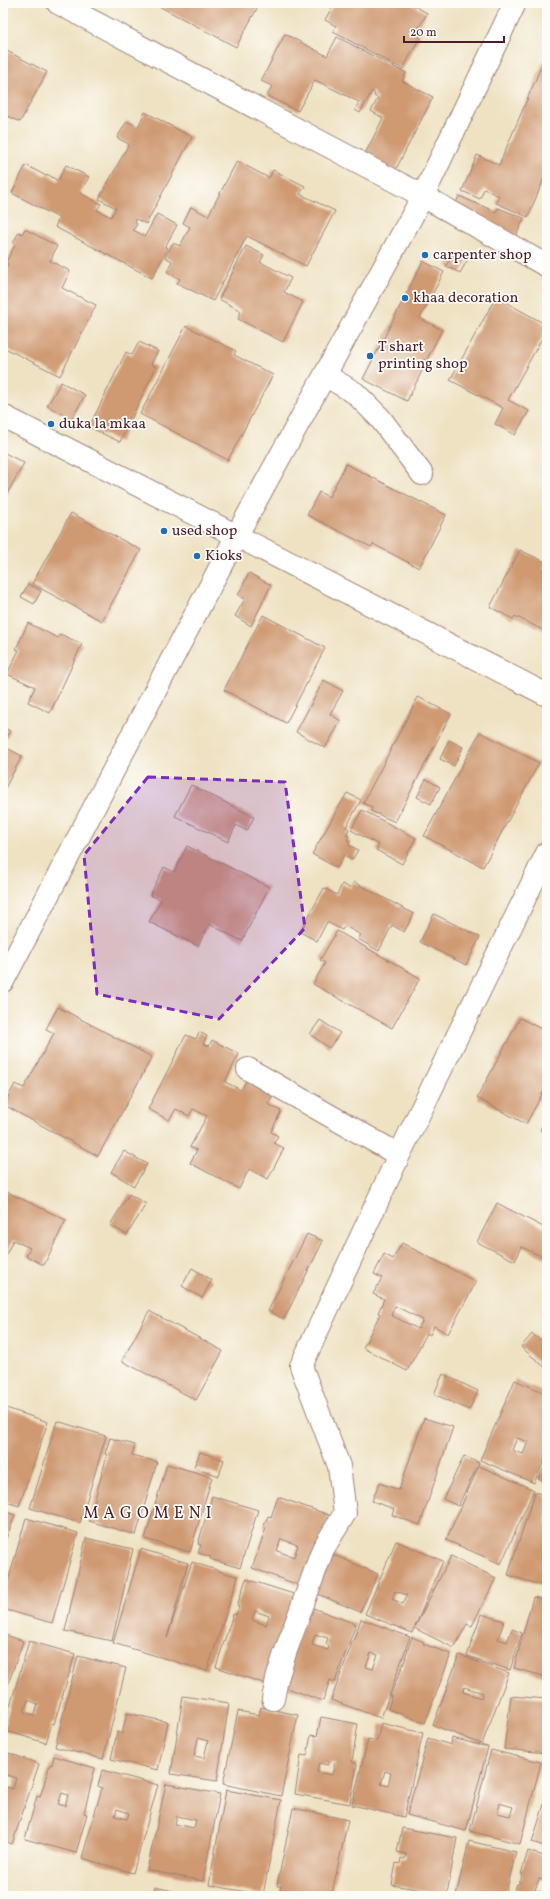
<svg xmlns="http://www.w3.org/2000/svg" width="550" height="1899" font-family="Vollkorn,serif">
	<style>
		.building { fill: #cf9a72; fill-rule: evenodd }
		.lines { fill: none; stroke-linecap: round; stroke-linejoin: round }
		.minor-casing { stroke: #9c8077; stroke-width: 24 }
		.minor { stroke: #fff; stroke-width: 22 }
		.marked { fill: #7b2cbf; fill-opacity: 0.2; stroke: #7b2cbf; stroke-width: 3; stroke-dasharray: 8 5; stroke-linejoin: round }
		.poi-dot { fill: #1f6fb2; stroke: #fdfcf7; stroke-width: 1.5 }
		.labels { text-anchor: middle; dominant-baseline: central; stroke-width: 3.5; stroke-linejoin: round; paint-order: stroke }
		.poi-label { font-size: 15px; fill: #4a1f2b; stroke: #fdfcf7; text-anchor: start }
		.neighbourhood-label { font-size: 16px; letter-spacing: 1px; fill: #4a1f2b; stroke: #fdfcf7 }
	</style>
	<rect width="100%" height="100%" fill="#fdfcf7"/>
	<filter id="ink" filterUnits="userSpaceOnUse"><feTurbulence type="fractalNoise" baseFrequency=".025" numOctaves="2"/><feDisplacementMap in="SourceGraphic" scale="8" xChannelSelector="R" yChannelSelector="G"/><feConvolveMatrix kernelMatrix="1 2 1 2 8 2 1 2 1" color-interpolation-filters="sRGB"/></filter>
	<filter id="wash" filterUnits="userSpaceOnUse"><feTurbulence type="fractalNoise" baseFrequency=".012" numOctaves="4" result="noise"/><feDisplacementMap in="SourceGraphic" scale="16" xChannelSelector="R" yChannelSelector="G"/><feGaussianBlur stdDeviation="0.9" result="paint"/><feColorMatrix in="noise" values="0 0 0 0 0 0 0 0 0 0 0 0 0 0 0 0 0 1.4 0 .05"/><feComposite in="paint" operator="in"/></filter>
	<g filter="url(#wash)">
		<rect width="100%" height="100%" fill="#efe2c3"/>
		<g id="blocks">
			<path class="building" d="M153,3H260L236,47Z
				M334,3H409L427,13L416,33L421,35L403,69L333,32L336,26L325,20Z
				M285,34L327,56L337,37L406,73L402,81L433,97L395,171L364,156L383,118L371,111L378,98L374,96L375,94L372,91L360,113L355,110L359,102L315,80L298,111L267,96L272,86L261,81Z
				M3,49L47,72L20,122L3,114Z
				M547,53V171L528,217L496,203L499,196L484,189L480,199L462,191L477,155L499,165Z
				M145,112L192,137L146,224L136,219L135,222L137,224L133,230L145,236L157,214L177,225L165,247L168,248L152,278L55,227L59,218L12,193L26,165L46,176L47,174L58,181L66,165L89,177L80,193L101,204L97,210L111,217L116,208L99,199L129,144L117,138L127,121L138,127Z
				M237,161L269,178L273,170L305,186L300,194L335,211L306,266L247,236L213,301L177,283L180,279L167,272L172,261L165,257L173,243L180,246L190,227L183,223L191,207L208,216Z
				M459,196L496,212L498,208L524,218L515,238L452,212Z
				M25,229L57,246L50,261L70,271L62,288L96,305L60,376L3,347V274L8,264L6,262L15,245L13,243L19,232L22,234Z
				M246,246L264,255L260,262L291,278L284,292L303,302L283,342L238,319L241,311L219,299Z
				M454,252L468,259L460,273L446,266Z
				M423,261L444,272L420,318L442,330L426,361L424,359L421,365L424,367L407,401L363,379Z
				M496,297L547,325V329L508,400L529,411L515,435L495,424L503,408L450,380Z
				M186,326L236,351L234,355L273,375L228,460L140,414Z
				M139,342L158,351L151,364L156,367L120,442L89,427L126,352L132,355Z
				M61,382L85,395L72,419L47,406Z
				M3,452L24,463L3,501Z
				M346,464L446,515L419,568L373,544L371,547L307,515L319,492L329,497Z
				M71,513L141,550L102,621L32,584Z
				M520,550L547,563L543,569L547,571V628L545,631L515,616L513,619L490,607Z
				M249,573L271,585L251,626L235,616L245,599L238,595Z
				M28,584L41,591L34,604L21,597Z
				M263,615L325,648L286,723L224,690Z
				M28,623L58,638L60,634L82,644L50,713L28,702L35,687L7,674L19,650L16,649Z
				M324,680L343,691L330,714L341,721L325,748L296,732Z
				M418,697L451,714L395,822L371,811L372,807L363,803Z
				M3,727L10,731L3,745Z
				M480,732L539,763L483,867L424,836Z
				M449,740L463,747L454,766L440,759Z
				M3,746L22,756L3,792Z
				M426,779L440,787L431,804L417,797Z
				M191,785L254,817L247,831L236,825L228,842L175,816Z
				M347,793L361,800L346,827L349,829L346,835L349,836L347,840L350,841L349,845L358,850L352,860L344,855L337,868L312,854Z
				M362,810L416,838L402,864L376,850L379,845L351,830Z
				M187,846L269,887L242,941L209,924L198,946L149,922L161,900L150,895L164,867L174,872Z
				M354,882L414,914L404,932L392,925L379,951L358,939L361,935L345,926L342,930L327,922L317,941L300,932L324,888L337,895L342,884L350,888Z
				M434,914L480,937L466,965L420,942Z
				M337,931L420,978L392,1028L313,984L325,963L320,960Z
				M58,1007L152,1057L98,1156L4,1105L15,1084L24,1088L54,1033L46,1029Z
				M520,1018L547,1032V1085L526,1124L477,1098Z
				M320,1020L340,1033L329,1048L310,1034Z
				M199,1032L207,1036L203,1044L209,1046L212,1040L239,1054L225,1082L241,1090L246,1081L273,1095L268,1104L281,1111L271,1132L278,1136L274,1143L284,1148L268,1179L249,1169L239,1189L190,1163L197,1150L190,1147L207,1116L193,1109L189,1116L176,1109L169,1120L148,1109L186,1035L196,1039Z
				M547,1119V1135L540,1130Z
				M124,1151L147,1164L134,1186L111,1172Z
				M3,1190L66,1220L44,1265L26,1256L30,1248L13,1240L3,1261Z
				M129,1194L146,1204L127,1235L110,1225Z
				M497,1203L547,1229V1259L522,1247L515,1261L477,1242Z
				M307,1234L323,1241L284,1319L268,1311Z
				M402,1243L476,1282L448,1334L434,1326L430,1335L427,1333L407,1371L363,1348L380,1314L378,1313L384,1299L373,1294L382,1278L374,1274L384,1254L393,1259ZM395,1306L423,1320L418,1329L391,1315Z
				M192,1268L212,1280L202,1298L182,1286Z
				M149,1311L223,1351L196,1400L122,1361Z
				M547,1332V1369L521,1347L532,1334L540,1340Z
				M443,1374L478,1391L469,1410L434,1394Z
				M515,1380L547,1394V1455L534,1483L480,1460ZM517,1438L528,1442L523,1454L512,1450Z
				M3,1407L48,1422L19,1506L3,1501Z
				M424,1418L453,1427L420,1525L392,1515L394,1509L372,1501L379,1483L399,1490Z
				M57,1421L106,1436L80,1523L30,1508Z
				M110,1438L135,1445L132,1455L157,1462L136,1535L89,1521L107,1455L105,1454Z
				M200,1452L224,1460L219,1476L194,1467Z
				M464,1456L479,1463L458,1506L443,1499Z
				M547,1463V1483L538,1478Z
				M167,1464L212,1477L190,1552L145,1539Z
				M479,1466L534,1490L501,1564L446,1540Z
				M535,1492L547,1496V1587L508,1575Z
				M212,1496L258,1510L240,1568L210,1559L211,1557L198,1553L201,1545L198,1544Z
				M278,1497L329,1515L304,1587L252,1568L266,1528H263L268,1516L271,1517ZM281,1539L298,1545L294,1557L277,1551Z
				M3,1511L15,1515L3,1547Z
				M26,1518L78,1533L52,1623L3,1609V1599Z
				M86,1538L133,1549L112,1641L65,1631Z
				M396,1541L443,1561L415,1627L451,1556L496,1578L472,1626L467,1624L454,1648L414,1628L412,1633L365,1614ZM395,1591L407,1595L403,1604L392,1599Z
				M141,1549L188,1563L167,1638L192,1562L238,1577L207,1671L113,1643Z
				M327,1552L378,1574L360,1612L313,1592Z
				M246,1579L300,1596L269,1685L216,1667L233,1614L236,1615L239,1607L237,1606ZM255,1611L269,1616L266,1625L252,1620Z
				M533,1597L547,1600V1677L514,1668Z
				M310,1607L356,1624L335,1682L330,1680L323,1701L279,1685ZM315,1634L328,1638L326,1644L329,1646L328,1650L312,1645Z
				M481,1614L504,1621L498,1639L507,1642L512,1629L522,1633L510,1670L467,1656Z
				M361,1619L410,1637L381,1718L331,1700ZM371,1653L378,1655L373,1669L366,1667Z
				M3,1634L23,1641L3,1699Z
				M412,1637L424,1642L423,1644L451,1654L425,1723L388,1709L392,1696H390L406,1658H405Z
				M29,1641L75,1654L54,1724L52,1723L46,1743L3,1730ZM28,1700L38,1704L34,1715L24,1712Z
				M459,1655L509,1673L482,1744L433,1725ZM464,1687L483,1693L481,1698L463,1692Z
				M78,1656L126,1668L103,1759L55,1747Z
				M183,1696L229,1703L217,1781L171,1774ZM198,1738L208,1741L204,1758L194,1756Z
				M511,1696L547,1699V1753L504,1749Z
				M261,1707L298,1715L281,1796L223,1784L238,1711L259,1715Z
				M127,1713L168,1722L158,1770L111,1759L117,1732L122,1734Z
				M321,1717L358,1724L352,1762L357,1764L350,1804L295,1794L301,1755L307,1756L311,1735L317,1736ZM329,1762L335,1763L332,1775L317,1772L319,1763L328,1765Z
				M381,1723L423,1733L404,1817L352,1805L368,1739L377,1741ZM385,1771L391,1773L388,1786L381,1784Z
				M428,1738L451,1745L452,1738L488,1747L466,1831L407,1815Z
				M491,1750L541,1762L520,1844L470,1831ZM499,1803L513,1807L510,1816L497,1813Z
				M3,1751L39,1764L12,1844L3,1841V1786L13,1789L16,1778L6,1775L3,1783Z
				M54,1756L95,1768L84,1813L87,1814L76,1853L25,1839L37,1796L40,1797L50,1764L52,1765ZM62,1793L68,1795L65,1806L58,1804Z
				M102,1770L158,1785L133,1873L82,1858L102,1788L98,1786ZM117,1809L129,1813L127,1819L115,1816Z
				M166,1784L220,1794L203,1881L147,1870ZM177,1816L196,1820L194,1828L175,1824Z
				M226,1790L281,1800L263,1895L209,1885Z
				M547,1795V1847L532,1842Z
				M293,1808L348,1820L332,1893L329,1892L328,1896H279L281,1886H277Z
				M402,1828L457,1838L447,1894L392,1885L396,1863L400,1864L401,1858L405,1859L406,1854L397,1852Z
				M469,1841L516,1852L505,1896H456Z
				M528,1851L547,1857V1881L539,1879L535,1890L547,1894V1896H513L517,1884H519L523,1874H521Z
				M155,1887L191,1895V1896H153Z"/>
		</g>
	</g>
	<g filter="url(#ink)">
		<use href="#blocks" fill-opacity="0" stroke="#9c8077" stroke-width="1"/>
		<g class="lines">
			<g class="minor-casing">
				<path id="minor" d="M58,3L423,196L515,3
					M325,375L355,393L380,418L422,474
					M3,416L547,695
					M3,981L237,535L423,196L547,266
					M248,1069L399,1155
					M273,1699L277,1679L285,1653L323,1549L345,1513L339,1466L301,1366L399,1155L547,853"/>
			</g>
			<use href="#minor" class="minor"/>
		</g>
	</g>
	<path class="marked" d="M148,777L285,782L305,928L219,1019L97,994L84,855Z"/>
	<g class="poi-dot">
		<circle cx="425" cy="255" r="4"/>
		<circle cx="405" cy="298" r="4"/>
		<circle cx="370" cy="356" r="4"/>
		<circle cx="51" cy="424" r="4"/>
		<circle cx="164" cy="531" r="4"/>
		<circle cx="197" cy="556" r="4"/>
	</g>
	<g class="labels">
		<g class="poi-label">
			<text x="433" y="255">carpenter shop</text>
			<text x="413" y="298">khaa decoration</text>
			<text x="378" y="347">T shart<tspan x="378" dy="17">printing shop</tspan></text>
			<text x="59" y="424">duka la mkaa</text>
			<text x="172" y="531">used shop</text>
			<text x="205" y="556">Kioks</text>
		</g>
		<g class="neighbourhood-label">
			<text x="148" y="1514">M A G O M E N I</text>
		</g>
	</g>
	<rect width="550" height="1899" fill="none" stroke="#fdfcf7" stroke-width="16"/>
	<path d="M404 36v6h100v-6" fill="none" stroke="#4a1f2b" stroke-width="2"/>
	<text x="410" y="36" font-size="12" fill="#4a1f2b" stroke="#fdfcf7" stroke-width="3" paint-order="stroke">20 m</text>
</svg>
